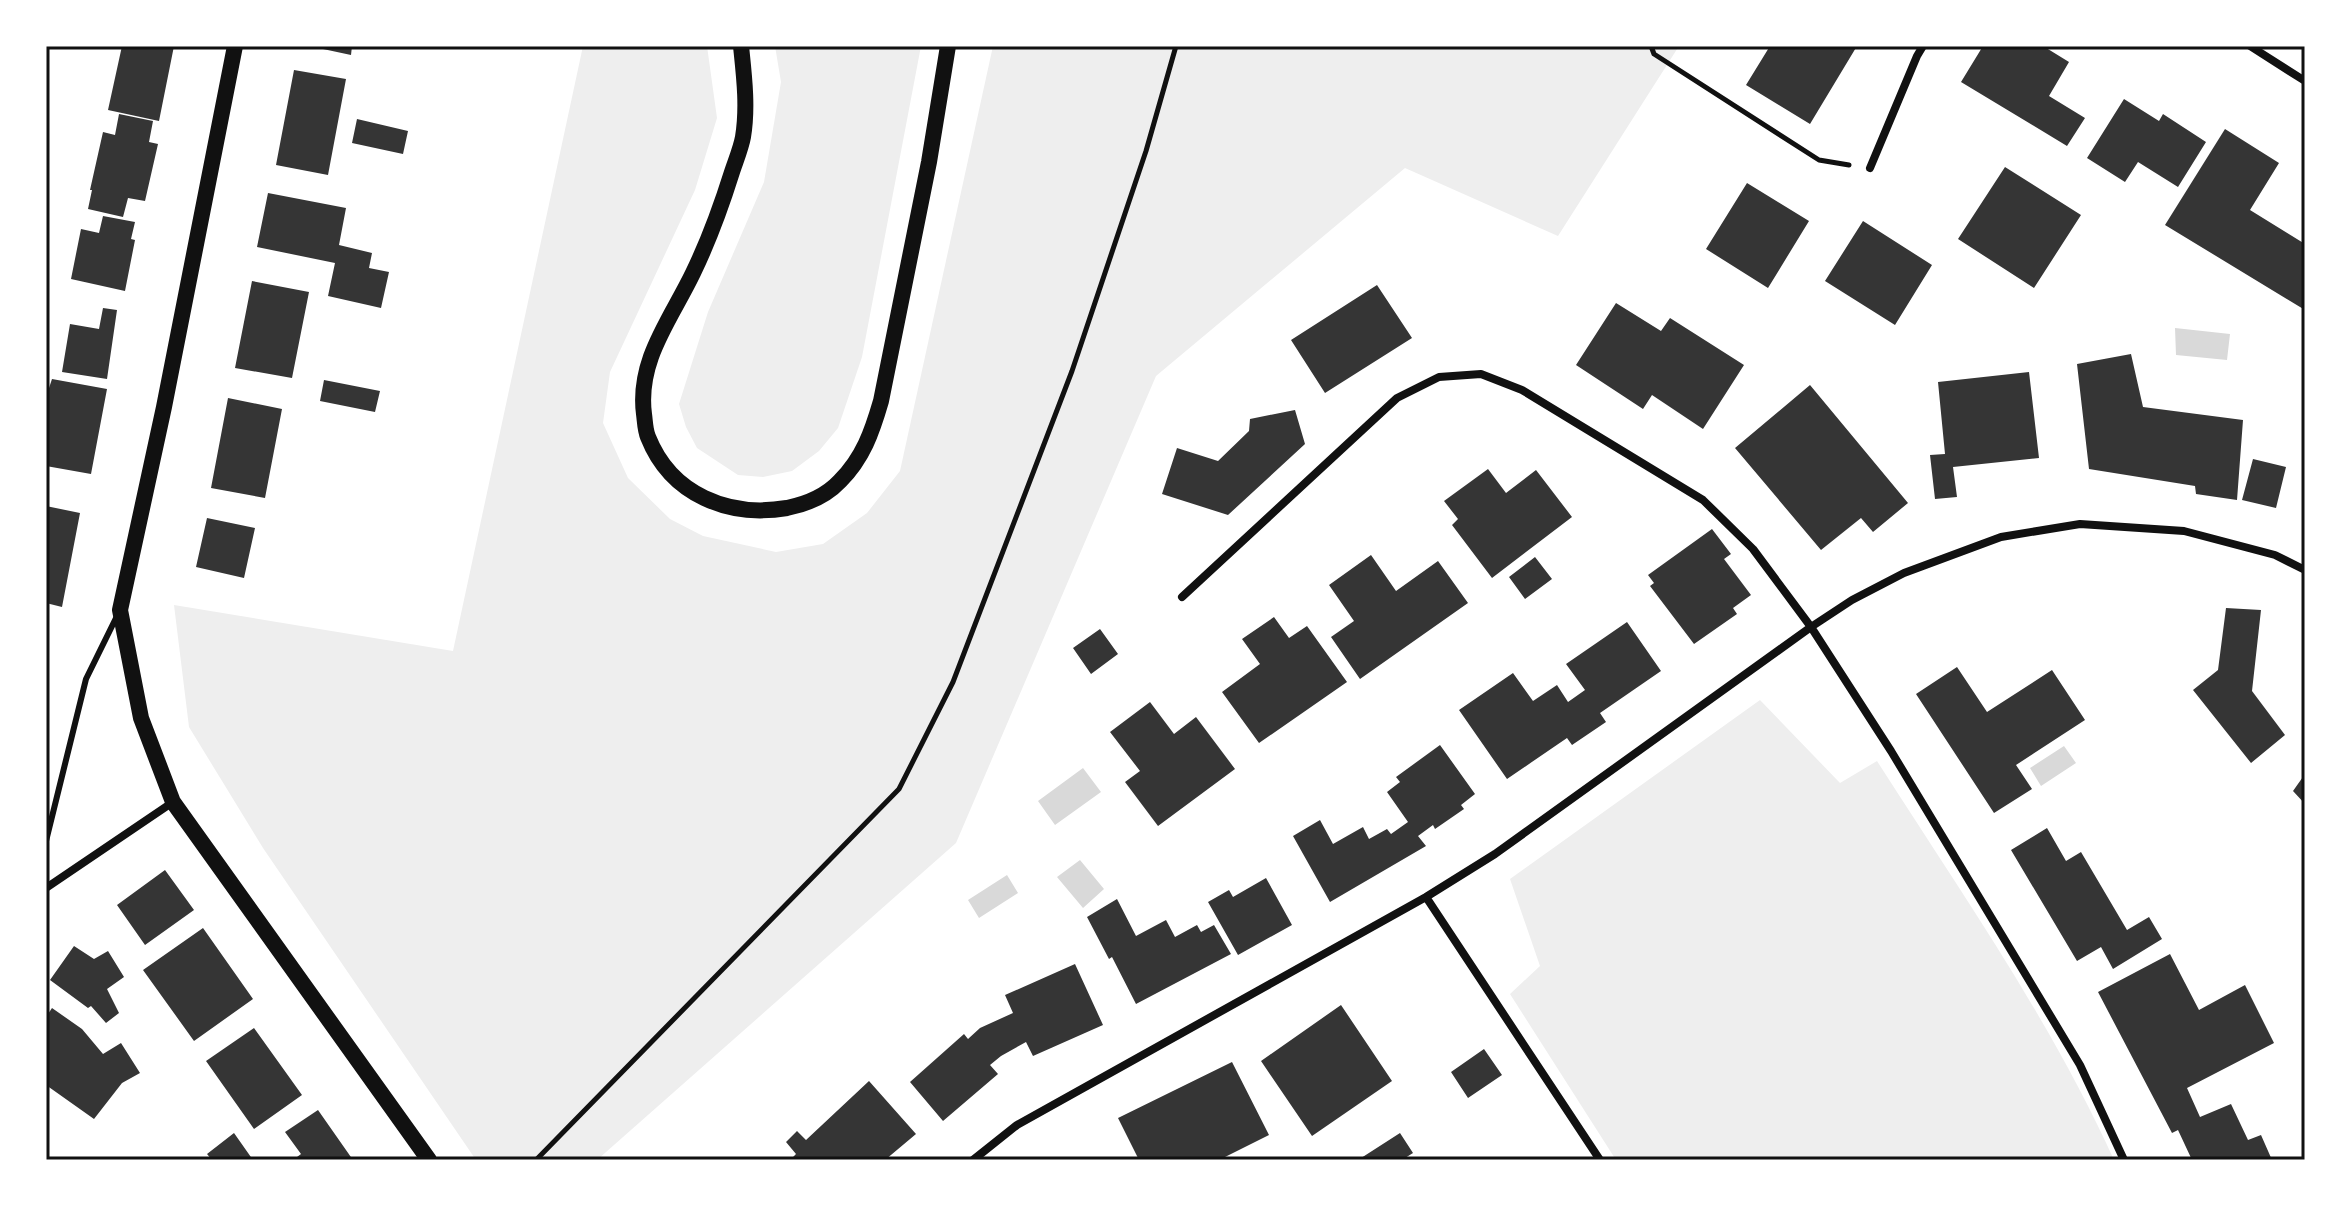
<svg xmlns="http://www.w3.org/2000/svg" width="2351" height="1206" font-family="'IBM Plex Sans',sans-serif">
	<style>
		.green { fill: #eee }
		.water { fill: #d9d9d9 }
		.building { fill: #353535 }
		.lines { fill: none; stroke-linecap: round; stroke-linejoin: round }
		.path { stroke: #111; stroke-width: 5 }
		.service { stroke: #111; stroke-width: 6 }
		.minor { stroke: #111; stroke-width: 8 }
		.secondary { stroke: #111; stroke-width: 16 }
		.neatline { fill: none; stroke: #111; stroke-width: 3 }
	</style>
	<rect width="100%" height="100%" fill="#fff"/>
	<path class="green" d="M583,46H707L717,118L695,190L610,372L603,423L628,478L670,519L703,536L776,552L823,544L867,513L900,471L993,46H1679L1558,236L1405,168L1156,376L956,843L597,1160H476L263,848L189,727L174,605L453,651Z
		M775,46H921L862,357L838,428L819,451L792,471L763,477L738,475L697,448L686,427L679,404L708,312L764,182L781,82Z
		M1760,700L1840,783L1877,761C1960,891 2050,1019 2114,1160H1616L1510,994L1540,966L1510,879Z"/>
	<path class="water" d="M2175,328L2230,334L2227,360L2176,355Z
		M2064,746L2076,763L2041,786L2030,768Z
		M1083,768L1101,792L1055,825L1038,801Z
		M1080,860L1104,889L1083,908L1057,877Z
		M1007,875L1018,893L979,918L968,900Z"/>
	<path class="building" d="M122,46H174L159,121L108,110Z
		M309,46H352L351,55Z
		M1770,46H1857L1810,124L1746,85Z
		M1983,46H2043L2069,62L2049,96L2085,118L2067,146L1961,82Z
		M294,70L346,79L328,175L276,165Z
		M2124,99L2159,121L2163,114L2206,142L2178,187L2138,162L2125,182L2087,158Z
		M119,114L153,121L149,142L158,144L145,201L128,198L123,217L88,209L92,190H90L103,132L115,135Z
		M357,119L408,131L403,154L352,143Z
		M2225,129L2279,163L2250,210L2305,244V310L2165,225Z
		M2005,167L2081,215L2034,288L1958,239Z
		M1747,183L1809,221L1768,288L1706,249Z
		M268,193L346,208L339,245L372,253L369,268L389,272L381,308L328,296L335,263L257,247Z
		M103,216L135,222L131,239L135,240L125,291L71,279L81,229L99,233Z
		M1863,221L1932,265L1895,325L1825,281Z
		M252,281L309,292L292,378L235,368Z
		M1377,285L1412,338L1325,393L1291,340Z
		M1616,303L1661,331L1670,318L1744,365L1703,429L1652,395L1643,409L1576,365Z
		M103,308L117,310L107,379L62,372L70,324L99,329Z
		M2131,354L2143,407L2243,420L2237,500L2196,494L2195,486L2089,469L2077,364Z
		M2029,372L2039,458L1953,467L1957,497L1935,499L1930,455L1945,454L1938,382Z
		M52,379L107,389L91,474L46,466L49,450L46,449V397Z
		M324,380L380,391L375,412L320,401Z
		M1810,385L1908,503L1873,532L1861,518L1821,550L1735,448Z
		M228,398L282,409L265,498L211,488Z
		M1295,410L1305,444L1228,515L1162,494L1177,448L1218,461L1249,431L1250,419Z
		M2253,459L2286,467L2276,508L2242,500Z
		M1488,469L1506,493L1536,470L1572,517L1492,578L1452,525L1458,519L1444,501Z
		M46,506L80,513L62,607L46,603Z
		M207,518L255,528L244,578L196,567Z
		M1712,529L1731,554L1724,559L1751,595L1733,608L1737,614L1694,644L1650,586L1654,583L1648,575Z
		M1371,555L1396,591L1438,561L1468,603L1360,679L1331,637L1354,621L1329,585Z
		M1535,557L1552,579L1525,599L1509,577Z
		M2226,608L2261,610L2252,691L2285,735L2251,763L2193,690L2218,670Z
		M1274,617L1289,638L1307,626L1347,682L1259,743L1222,692L1260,664L1242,639Z
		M1627,622L1661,671L1600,713L1606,722L1572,745L1567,738L1507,779L1459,710L1513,673L1533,701L1557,685L1568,702L1585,690L1566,664Z
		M1100,629L1118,654L1091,674L1073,648Z
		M1957,667L1987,712L2052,670L2085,720L2016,765L2032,789L1994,813L1916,694Z
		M1150,702L1174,734L1196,717L1235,769L1158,826L1125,782L1140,771L1110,732Z
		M1440,745L1475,794L1461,805L1464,809L1435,829L1433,825L1418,836L1426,846L1330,902L1293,836L1320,820L1333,844L1363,827L1369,839L1387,829L1391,834L1408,822L1387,792L1400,782L1396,777Z
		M2305,774V804L2293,791Z
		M2047,828L2066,861L2081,852L2127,930L2149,917L2162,939L2113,969L2101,947L2077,961L2011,850Z
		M165,870L194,910L145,945L117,905Z
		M1266,878L1292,925L1238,955L1208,902L1229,890L1233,897Z
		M1117,899L1136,936L1166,920L1175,937L1197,925L1201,932L1214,925L1231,954L1136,1004L1112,957L1109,959L1087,917Z
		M203,928L253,999L194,1041L143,970Z
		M74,946L94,959L108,951L124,977L107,989L119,1013L106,1023L91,1006L88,1008L50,980Z
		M2170,954L2199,1010L2245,985L2274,1043L2187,1088L2200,1117L2231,1104L2248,1140L2261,1135L2272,1160H2192L2178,1130L2172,1133L2098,992Z
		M1075,964L1103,1025L1033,1056L1026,1042L1001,1056L990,1065L998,1074L943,1121L910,1082L964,1034L968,1039L980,1028L1013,1013L1005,995Z
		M1341,1005L1392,1081L1312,1136L1261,1061Z
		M52,1008L82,1029L103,1054L121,1043L140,1073L122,1083L94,1119L46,1085V1017Z
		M254,1028L302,1095L254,1129L206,1061Z
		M1484,1049L1502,1075L1468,1098L1451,1072Z
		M1232,1062L1269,1135L1219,1160H1139L1118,1118Z
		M869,1081L916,1134L885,1160H790L796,1154L786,1142L797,1131L806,1140Z
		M318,1110L353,1160H293L301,1154L285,1132Z
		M234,1133L253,1160H212L207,1154Z
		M1400,1133L1413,1153L1405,1158L1406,1160H1358Z"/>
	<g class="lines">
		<path class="path" d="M1651,46L1654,54L1819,160L1849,165
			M536,1160L899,789L953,682L1072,371L1146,151L1176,46"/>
		<path class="service" d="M46,841L86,679L117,616"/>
		<path class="minor" d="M2250,46L2305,81
			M1870,168L1917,56L1923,46
			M1182,597L1397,398L1439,377L1481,374L1522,390L1703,500L1753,549L1811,627L1891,751L2080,1065L2124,1160
			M46,888L173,802
			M1426,897L1600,1160
			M973,1160L1017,1125L1426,897L1495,854L1811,627L1852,600L1904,573L2001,537L2080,524L2184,531L2275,555L2305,570"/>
		<path class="secondary" d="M235,46L164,407L120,610L141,718L173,802L429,1160
			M741,46C744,75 748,107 743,137C741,148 736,160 732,172C721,207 709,240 693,273C671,319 637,360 644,414C645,421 645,430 648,437C671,495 729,518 787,508C807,504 826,496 840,481C863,458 872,432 881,401L929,162L948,46"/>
	</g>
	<rect width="2351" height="1206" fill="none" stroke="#ffffff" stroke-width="96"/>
	<rect x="48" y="48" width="2255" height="1110" class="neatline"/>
</svg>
